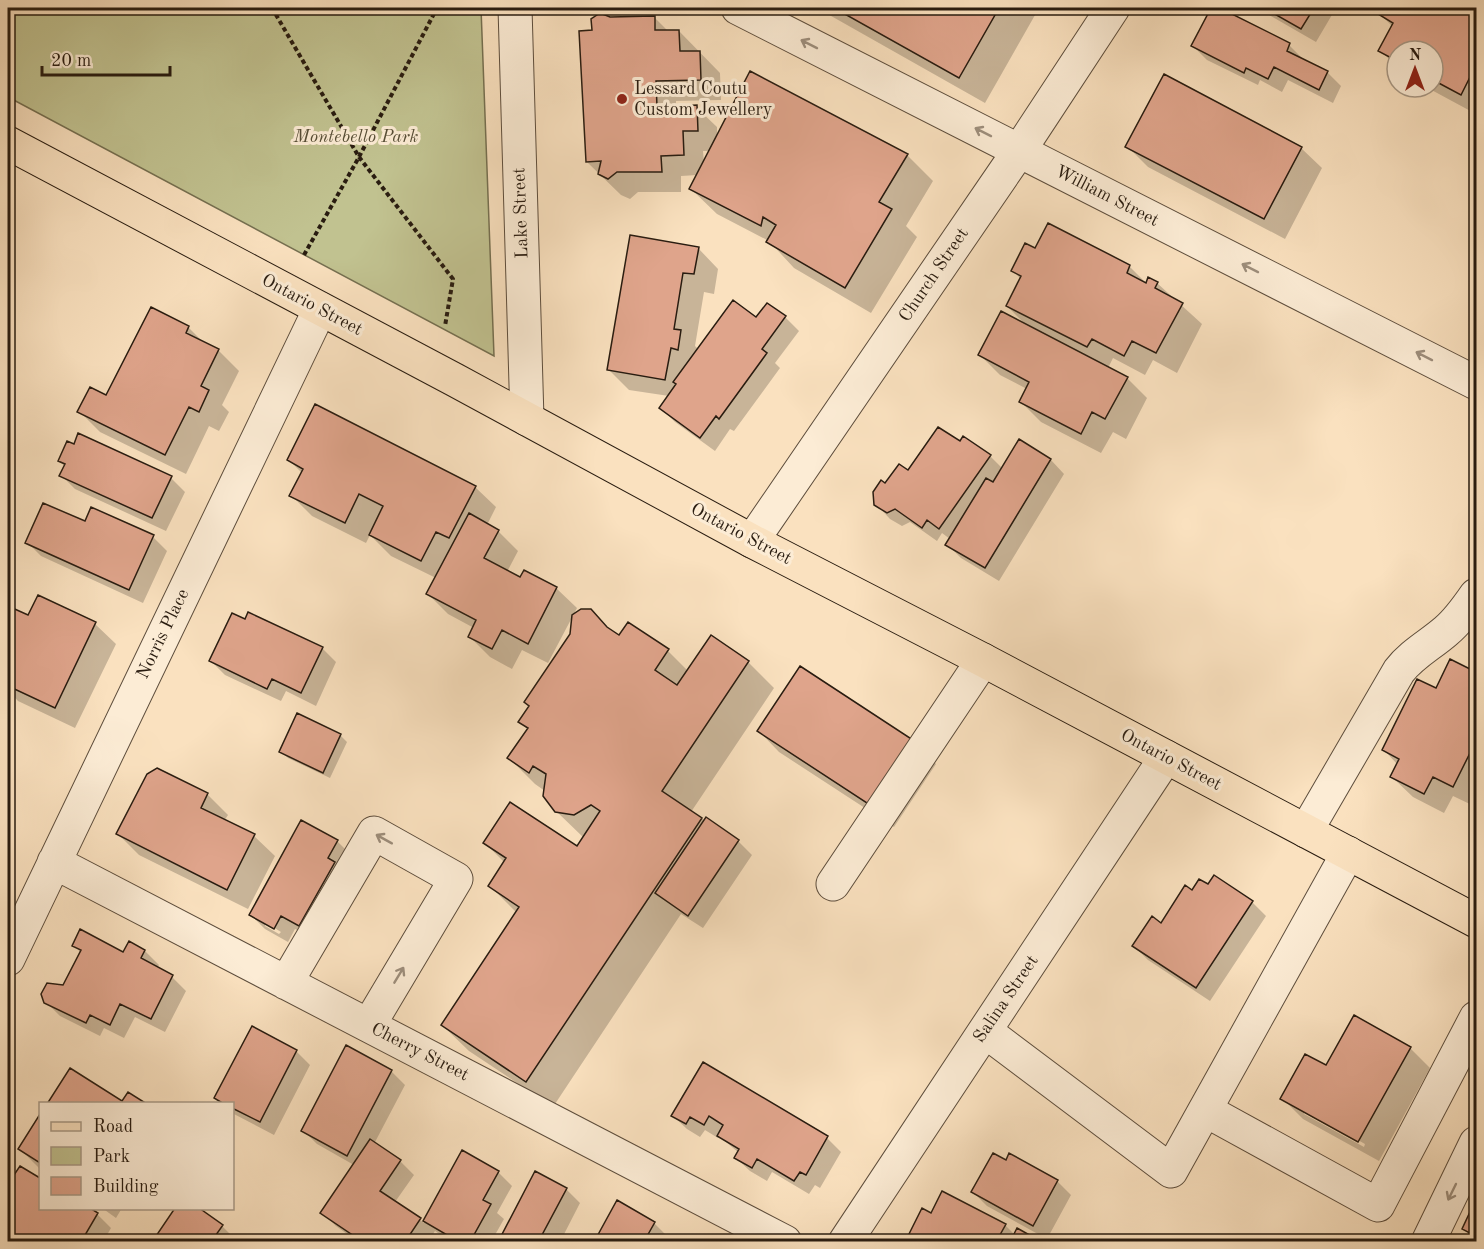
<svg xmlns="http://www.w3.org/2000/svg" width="1484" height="1249" font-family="'Old Standard TT',serif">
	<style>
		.green { fill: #c1c290; stroke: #756f50; stroke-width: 1.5 }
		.shadow { fill: #0003; fill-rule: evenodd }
		.building { fill: #dfa48b; stroke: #291c10; stroke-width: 1.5 }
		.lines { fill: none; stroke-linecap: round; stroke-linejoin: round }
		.minor-casing { stroke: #5d4d3c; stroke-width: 35 }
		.major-casing { stroke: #291c10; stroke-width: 35 }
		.path { stroke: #291c10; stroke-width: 4; stroke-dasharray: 4.5 3; stroke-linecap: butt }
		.minor { stroke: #fcecd5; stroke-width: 33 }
		.major { stroke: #fae1bf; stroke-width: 33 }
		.oneway { stroke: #9d8e7c }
		.poi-dot { fill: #8f2418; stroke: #fcecd5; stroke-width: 2 }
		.labels { text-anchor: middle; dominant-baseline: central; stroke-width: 6; stroke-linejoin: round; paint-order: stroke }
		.poi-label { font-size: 18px; fill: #291c10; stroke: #fcecd5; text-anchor: start }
		.park-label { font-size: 18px; font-style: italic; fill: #574e36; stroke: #fcecd5 }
		.street-label { font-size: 18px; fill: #291c10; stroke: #fcecd5 }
	</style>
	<rect width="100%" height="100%" fill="#fae1bf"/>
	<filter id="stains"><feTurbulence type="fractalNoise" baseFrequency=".00333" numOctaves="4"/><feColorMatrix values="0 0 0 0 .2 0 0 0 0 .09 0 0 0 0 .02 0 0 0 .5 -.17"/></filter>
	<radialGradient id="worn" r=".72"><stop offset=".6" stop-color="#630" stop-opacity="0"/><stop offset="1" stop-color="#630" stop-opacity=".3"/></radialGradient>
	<path class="green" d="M8,8H481L494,356L8,97Z"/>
	<path class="shadow" d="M817,8H1039L985,103Z
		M1212,8H1217L1289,45L1303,59L1302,60L1327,72L1341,86L1333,103L1288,80L1282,92L1260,80L1258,85L1207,60L1193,46Z
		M1257,8H1336L1316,42Z
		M1383,8H1476V114L1426,87H1433V51H1397V67L1380,50L1393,27L1380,14Z
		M655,18L668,31H679L720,73L721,100L676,101V108L696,107L717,127V138L907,155L933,181L906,226L917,237L871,313L794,268L769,241L717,214L690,188L697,175L681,176V192H638L630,199L621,195L587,162L593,31L610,19ZM703,151H710L704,163Z
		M1127,146L1301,148L1322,168L1285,239L1148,167Z
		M698,248L718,269L714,294L704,292L695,346L699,350L757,319L785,317L799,331L775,363L780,368L734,431L730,429L715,451L675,422L661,408L669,396L629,390L608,369Z
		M1036,250L1129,266L1147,284L1157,283L1202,324L1177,373L1153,360L1145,375L1113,358L1108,368L1127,378L1147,398L1126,439L1113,432L1101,453L1041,422L1020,401L1027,389L1000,375L980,355L1027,326L1007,306L1021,279L1013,271Z
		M188,327L204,343L218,350L239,371L222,405L229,412L219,431L209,426L186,474L100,432L79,411L107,397Z
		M1019,441L1051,460L1064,474L999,581L961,558L947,544L950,539L942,533L937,541L910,522L902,526L890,519L876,504L886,485L908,472L990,456L1003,469Z
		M289,460L475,487L496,507L487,525L498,531L518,551L507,572L521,579L556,588L577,608L548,663L522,650L512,669L490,657L469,636L474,628L448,614L428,594L436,578L391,556L370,535L366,543L312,516L291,495L302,473Z
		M60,461L171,478L185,492L166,531L75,489L61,475L65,467Z
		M85,523L153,537L167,551L143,603L41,556L27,542Z
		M8,607L28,617L95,624L116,644L75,728L18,701L8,690Z
		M245,621L322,648L336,662L316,706L286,691L281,701L225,675L211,661Z
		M611,632L620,637L668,651L688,671L748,662L774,688L691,812L738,841L752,855L703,928L681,914L553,1107L469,1051L442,1025L517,913L490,886L505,863L485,843L577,848L584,838L556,811L545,791L535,784L509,758L528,730L520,722Z
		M1451,661L1476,674V801L1474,806L1453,796L1444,813L1413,797L1392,777L1398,765L1384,750L1437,690Z
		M759,731L916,743L936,764L894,827L779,752Z
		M340,735L347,742L330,778L288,758L281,752Z
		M207,794L228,815L224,821L254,836L275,856L248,909L139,855L118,834Z
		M302,822L337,841L351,855L314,938L295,929L288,942L265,929L251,915ZM265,922L281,932L279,934L265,926Z
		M1193,892L1252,902L1266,916L1210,1001L1148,960L1134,946L1161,925Z
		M129,943L145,951L159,965L157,968L172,977L186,991L165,1032L135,1017L124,1038L104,1028L100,1036L60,1016L46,1002L63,987L81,953L74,945L124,954Z
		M252,1028L296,1051L310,1065L274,1135L232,1113V1104H221L216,1098Z
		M1410,1048L1430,1068L1379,1161L1303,1119L1282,1098L1327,1067ZM1304,1110L1365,1144L1364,1147L1304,1114Z
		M703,1064L827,1138L841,1152L820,1188L815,1185L809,1194L772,1172L767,1181L750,1171L736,1158L739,1153L719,1136L718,1138L705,1130L700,1137L687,1129L673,1116Z
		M391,1071L405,1085L374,1144L400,1161L414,1175L395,1202L424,1223L462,1152L498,1172L512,1186L497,1213L504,1219L491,1242H451L435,1231L428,1242H358L336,1226L322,1212L354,1165L317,1144L303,1130Z
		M40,1117V1169L20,1149Z
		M20,1168L40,1180V1208L97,1214L111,1228L103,1242H15L8,1237V1173L15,1177Z
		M1057,1181L1071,1195L1047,1239L987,1206L973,1192Z
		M566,1189L580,1203L560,1242H500Z
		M1476,1202V1242H1467L1470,1235L1464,1229Z
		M102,1208H122L116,1218Z
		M932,1215L1005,1225L1015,1235L1039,1242H906Z
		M654,1223L668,1237L666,1242H596Z
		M222,1226L236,1240L234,1242H164Z"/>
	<path class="building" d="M834,8H999L959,78Z
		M1211,8H1220L1290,43L1287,51L1328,71L1319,90L1274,67L1268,79L1246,68L1244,73L1191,46Z
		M1264,8H1314L1301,29Z
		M1381,8H1476V65L1461,95L1433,80V51H1397V61L1378,51L1393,23L1378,14Z
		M600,13L610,17L655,16V30H679L680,51H700L701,80L656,81L657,107L697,105L698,131H683L684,155L661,156L662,172H617L608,179L598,174L601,161L586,162L579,31L592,30L591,19Z
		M750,71L908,154L879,202L892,209L845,288L766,242L776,225L763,217L761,226L689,189Z
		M1164,74L1302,147L1264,219L1125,147Z
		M1048,223L1130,265L1127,273L1146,283L1148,277L1158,282L1155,288L1183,303L1156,353L1132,341L1124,356L1092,339L1087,347L1006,306L1021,276L1011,271L1025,243L1035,248Z
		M630,235L699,247L694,274L683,273L674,329L681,330L678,350L671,348L665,380L607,370Z
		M733,300L756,317L767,303L786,316L762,349L767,353L719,419L716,416L700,438L659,408L676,384L673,382Z
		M151,307L189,326L186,333L219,349L201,386L209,390L199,412L189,407L165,455L77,412L90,387L106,395Z
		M1001,311L1128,377L1105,419L1092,412L1081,434L1019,402L1029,382L978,355Z
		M315,404L476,486L449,538L436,532L421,561L369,535L383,506L359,494L345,523L289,496L303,469L287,460Z
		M938,427L960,441L963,436L991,455L939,529L927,520L922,528L895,509L887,513L874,505L873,492L881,480L885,483L899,464L908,470Z
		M78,433L172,476L152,518L59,476L65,464L58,461L67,441L74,444Z
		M1019,439L1051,459L985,568L945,545L986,478L993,482Z
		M43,503L85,521L91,507L154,535L129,590L25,543Z
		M469,513L499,530L484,558L520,577L524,570L557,587L528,644L502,630L492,649L468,637L476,620L426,594Z
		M38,595L96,622L55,708L8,686V606L28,615Z
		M581,609H591L607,627L619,635L628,622L669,649L655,670L677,685L711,635L749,661L662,791L702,818L526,1082L441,1025L519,907L488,886L506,858L483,843L510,802L577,846L600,811L591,805L574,815L555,812L543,796L546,774L533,766L529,773L507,758L528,728L518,722L529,706L524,702L570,634L572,615Z
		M248,612L323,647L301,693L272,679L267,689L209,661L232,613L245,619Z
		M1450,659L1476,672V741L1453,787L1433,777L1424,794L1390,777L1399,759L1382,750L1417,679L1436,688Z
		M800,666L916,742L873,807L757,731Z
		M297,713L341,734L323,773L279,752Z
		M157,768L208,793L201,808L255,834L227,890L116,834L147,774Z
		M706,817L739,840L688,916L655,893Z
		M301,820L338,840L328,858L335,862L299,926L281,916L274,929L249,915Z
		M1214,875L1253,901L1196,988L1132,946L1152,916L1161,923L1185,885L1192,890L1199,879L1208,884Z
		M80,929L123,952L129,941L145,950L141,958L173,975L151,1019L120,1004L110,1025L90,1015L86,1023L44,1003L41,994L47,983L63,985L81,950L72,946Z
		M1354,1015L1411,1047L1358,1142L1280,1099L1305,1054L1326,1065Z
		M252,1026L297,1050L260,1122L232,1108V1104H224L214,1098Z
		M346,1045L392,1070L347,1156L301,1131Z
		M703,1062L828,1136L806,1175L800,1172L794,1181L757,1159L752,1168L734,1158L739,1149L717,1136L723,1125L709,1116L704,1125L690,1117L686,1124L671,1116Z
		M70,1068L122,1101L128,1092L147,1104H47Z
		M40,1114V1163L18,1149Z
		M370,1139L401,1160L380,1191L421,1218L405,1242H383L378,1238L376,1242H363L320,1213Z
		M462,1150L499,1171L483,1200L491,1204L470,1242H459L423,1221Z
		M993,1153L1006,1160L1009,1153L1058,1180L1033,1226L971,1192Z
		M20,1166L40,1178V1208H90L98,1213L81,1242H68L63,1238L61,1242H22L8,1233V1171L14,1175Z
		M535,1171L567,1188L542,1235L551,1240L550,1242H498Z
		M942,1191L1006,1224L996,1242H905L922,1208L931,1213Z
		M1476,1199V1242H1465L1470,1233L1462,1229Z
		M617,1200L655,1222L646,1238L652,1242H594Z
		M175,1208H199L223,1225L211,1242H164L156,1236Z
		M1017,1228L1042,1242H1010Z"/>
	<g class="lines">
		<g class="minor-casing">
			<path id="minor" d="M515,8L527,419
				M738,8L1476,383
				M752,541L1019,151L1113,8
				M1306,831L1399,671C1412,654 1430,645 1446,631C1458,621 1467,608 1476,595
				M54,862L785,1242
				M833,884L983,660
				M8,959L320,309
				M286,983L374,833L456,879L369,1025
				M985,1031L1171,1171L1348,853
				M1205,1110L1378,1205L1476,1018
				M845,1242L1166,757
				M1428,1242L1476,1143"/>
		</g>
		<g class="major-casing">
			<path id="major" d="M8,143L455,380L752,541L983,660L1476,921"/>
		</g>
		<path class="path" d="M272,8L359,157L453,279L445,326
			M304,255L359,157L437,8"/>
		<use href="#minor" class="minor"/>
		<use href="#major" class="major"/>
	</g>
	<defs><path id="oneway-shaft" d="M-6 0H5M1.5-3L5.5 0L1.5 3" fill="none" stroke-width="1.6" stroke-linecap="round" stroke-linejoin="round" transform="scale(1.5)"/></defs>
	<g class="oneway">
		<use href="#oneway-shaft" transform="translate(809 44) rotate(-153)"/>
		<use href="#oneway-shaft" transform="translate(983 132) rotate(-153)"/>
		<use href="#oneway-shaft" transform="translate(1250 268) rotate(-153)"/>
		<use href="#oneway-shaft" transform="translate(1424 356) rotate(-153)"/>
		<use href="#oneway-shaft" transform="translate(384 839) rotate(-151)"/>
		<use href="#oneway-shaft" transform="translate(399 975) rotate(-59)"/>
		<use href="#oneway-shaft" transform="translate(1452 1192) rotate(116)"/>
	</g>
	<circle class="poi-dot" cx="622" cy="99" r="6"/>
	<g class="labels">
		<g class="poi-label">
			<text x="634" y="89">Lessard Coutu<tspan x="634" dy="21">Custom Jewellery</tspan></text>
		</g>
		<g class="park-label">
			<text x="356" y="137">Montebello Park</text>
		</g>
		<g class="street-label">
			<text transform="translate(1107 196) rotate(27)">William Street</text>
			<text transform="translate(521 213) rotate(-92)">Lake Street</text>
			<text transform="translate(934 275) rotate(-56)">Church Street</text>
			<text transform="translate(312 305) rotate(28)">Ontario Street</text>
			<text transform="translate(741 534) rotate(28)">Ontario Street</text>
			<text transform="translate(163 634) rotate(-64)">Norris Place</text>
			<text transform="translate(1171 760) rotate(28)">Ontario Street</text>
			<text transform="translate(1006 999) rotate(-56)">Salina Street</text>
			<text transform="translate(420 1052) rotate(27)">Cherry Street</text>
		</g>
	</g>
	<rect width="1484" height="1249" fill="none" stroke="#fae1bf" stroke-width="30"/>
	<rect x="9" y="9" width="1466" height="1231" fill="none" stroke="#291c10" stroke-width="3"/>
	<rect x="15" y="15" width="1454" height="1219" fill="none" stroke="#291c10" stroke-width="1.5"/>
	<rect x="39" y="1102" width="195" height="108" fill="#fcecd5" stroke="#a89986" stroke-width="1.5"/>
	<rect x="51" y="1122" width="30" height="9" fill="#fae1bf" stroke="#a89986" stroke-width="1.5"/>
	<text x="93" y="1132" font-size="18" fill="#291c10">Road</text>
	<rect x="51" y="1147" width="30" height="18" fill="#c1c290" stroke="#a89986" stroke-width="1.5"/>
	<text x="93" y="1162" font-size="18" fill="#291c10">Park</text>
	<rect x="51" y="1177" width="30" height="18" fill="#dfa48b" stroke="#a89986" stroke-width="1.5"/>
	<text x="93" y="1192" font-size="18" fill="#291c10">Building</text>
	<g transform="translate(1415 69)"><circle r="28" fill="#fcecd5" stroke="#a89986" stroke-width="1.5"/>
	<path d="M0-4.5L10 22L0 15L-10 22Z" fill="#8f2418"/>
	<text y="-9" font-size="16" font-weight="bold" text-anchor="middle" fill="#291c10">N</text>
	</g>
	<path d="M42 66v9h128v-9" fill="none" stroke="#291c10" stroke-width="3"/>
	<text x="51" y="66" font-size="18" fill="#291c10" stroke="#fcecd5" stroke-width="4.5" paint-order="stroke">20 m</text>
	<rect width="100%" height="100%" filter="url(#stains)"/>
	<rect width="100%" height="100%" fill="url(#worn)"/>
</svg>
